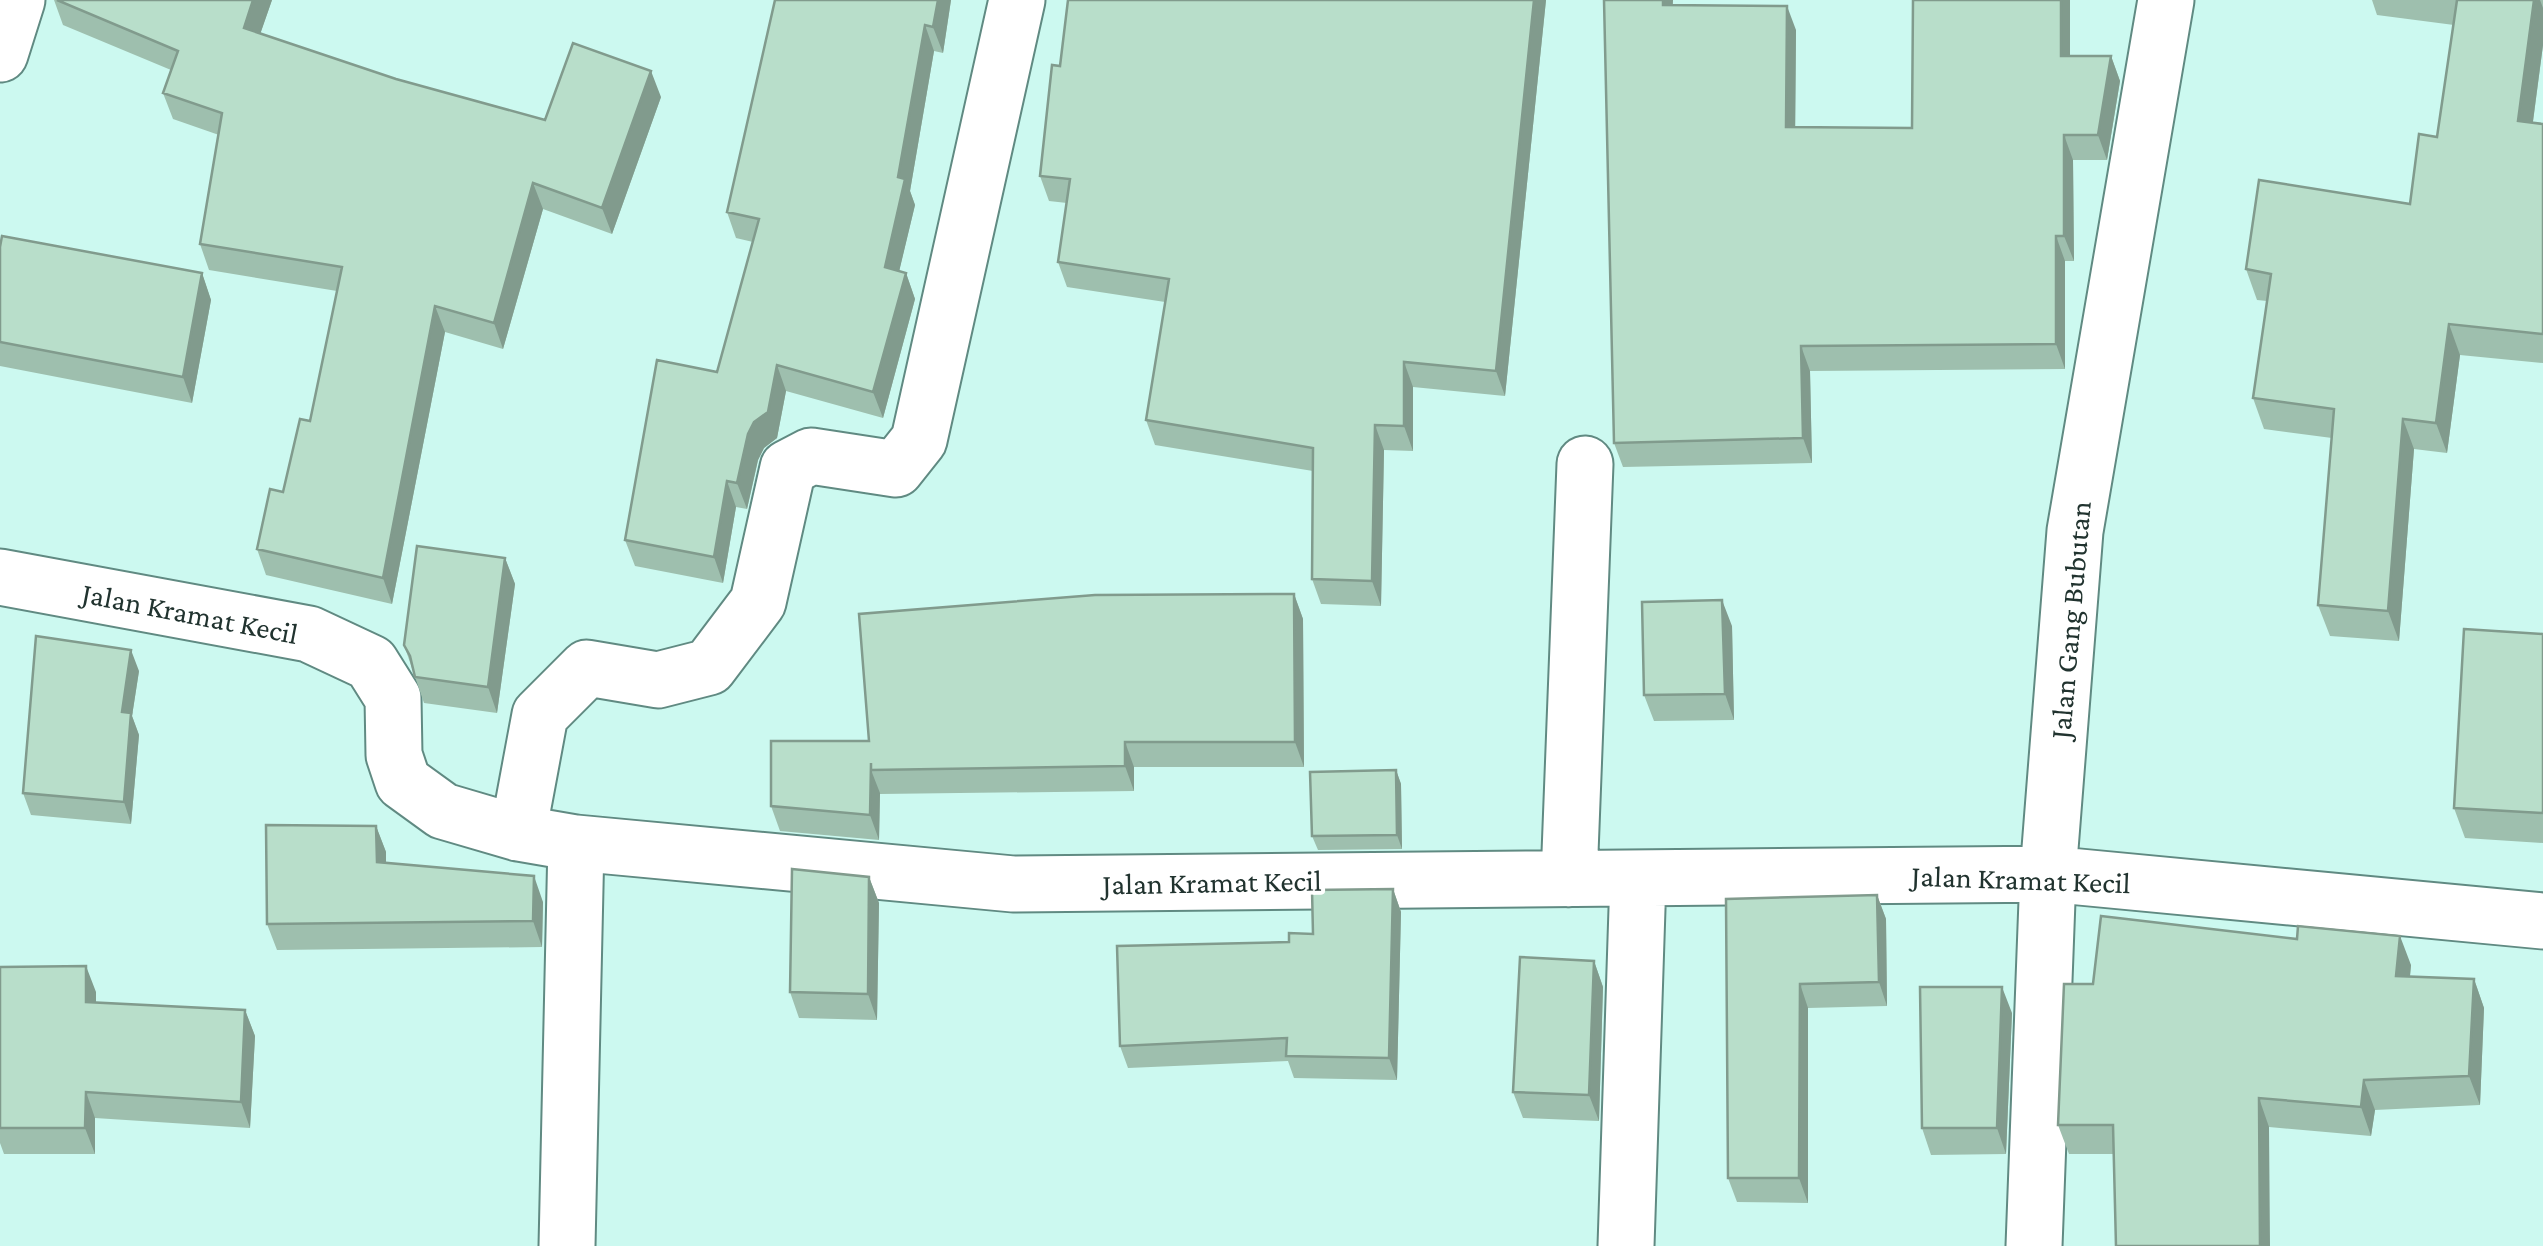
<svg xmlns="http://www.w3.org/2000/svg" width="2543" height="1246" font-family="'Crimson Pro',serif">
	<style>
		.lines { fill: none; stroke-linecap: round; stroke-linejoin: round }
		.minor-casing { stroke: #608a82; stroke-width: 59 }
		.minor { stroke: #fff; stroke-width: 55 }
		.wall { fill: #9ebfae }
		.shaded-wall { fill: #819b8d }
		.building { fill: #b8deca; stroke: #819b8d; stroke-width: 2.5 }
		.labels { text-anchor: middle; dominant-baseline: central; stroke-width: 8; stroke-linejoin: round; paint-order: stroke }
		.street-label { font-size: 30px; fill: #21332f; stroke: #fff }
	</style>
	<rect width="100%" height="100%" fill="#ccf9f0"/>
	<g class="lines">
		<g class="minor-casing">
			<path id="minor" d="M0,54L17,0
				M0,577L309,634L371,663L393,698L394,755L403,782L443,811L518,833L576,843L1013,884L2048,874L2543,921
				M518,833L540,715L587,668L658,680L709,667L758,602L788,468L811,456L896,469L919,440L1017,0
				M1569,879L1585,464
				M567,1246L576,843
				M1626,1246L1638,878
				M2034,1246L2048,874L2075,531L2166,0"/>
		</g>
		<use href="#minor" class="minor"/>
	</g>
	<path class="wall" d="M54,0H272L260,34L396,79L545,120L661,97L612,234L543,209L503,349L445,332L392,604L266,575L257,549L283,492L310,421L337,291L209,270L200,244L219,135L173,119L163,93L171,70L63,25Z
		M775,0H951L943,53L934,51L910,191L915,205L899,271L906,273L915,299L883,418L786,391L777,438L764,448L758,460L747,509L736,507L723,583L635,566L625,540L717,372L753,242L736,238L727,212Z
		M1546,0L1505,396L1413,387V451L1384,450L1381,606L1321,604L1312,579L1313,471L1155,445L1146,420L1165,302L1067,287L1058,262L1067,203L1049,201L1040,176L1060,66Z
		M1913,0H2070V56H2111L2120,81L2107,160H2073L2074,261H2065V369L1810,371L1812,463L1623,467L1614,443L1673,5L1796,30L1795,127L1912,128Z
		M2372,0H2543V45L2533,122L2543,124V363L2460,355L2447,453L2414,449L2399,641L2330,636L2318,605L2332,438L2264,429L2253,398L2267,301L2257,300L2246,269L2410,204L2437,137L2454,25L2377,15Z
		M0,247L202,273L211,300L192,403L0,366Z
		M505,558L515,584L497,713L424,703L404,645Z
		M1294,594L1303,619L1304,767H1134V791L880,794V793L879,840L780,831L771,806L869,741Z
		M1732,626L1734,720L1654,721L1644,695Z
		M2543,634V843L2465,838L2454,808Z
		M139,671L132,716L139,735L131,824L31,815L23,793Z
		M1396,770L1401,784L1402,849L1318,850L1312,836Z
		M376,826L386,852V863L543,902L542,947L277,950L267,924Z
		M869,877L879,903L877,1020L799,1018L790,992Z
		M1393,889L1401,912L1397,1080L1294,1078L1288,1061L1128,1068L1120,1046L1289,942L1313,934Z
		M1877,895L1886,919L1887,1006L1808,1008V1203L1737,1202L1728,1178L1726,899Z
		M2297,939L2411,965L2410,977L2474,979L2484,1008L2480,1105L2375,1110L2371,1136L2269,1127L2114,1154H2069L2058,1125L2093,984Z
		M1594,961L1603,987L1599,1121L1523,1118L1513,1092Z
		M0,967L96,992V1002L245,1010L255,1036L250,1128L95,1118V1154H4L0,1143Z
		M2012,1013L2006,1154L1931,1155L1922,1128Z"/>
	<path class="shaded-wall" d="M253,0H272L253,55L244,28Z
		M938,0H951L943,53L933,27Z
		M1534,0H1546L1505,396L1496,371Z
		M1663,0H1673L1672,29L1663,5Z
		M2061,0H2070V80L2061,56Z
		M2534,0H2540L2543,8V45L2529,151L2518,121Z
		M1787,6L1796,30L1795,152L1786,127Z
		M925,25L934,51L910,191L915,205L894,293L885,267L898,177Z
		M2111,56L2120,81L2107,160L2098,135Z
		M651,71L661,97L612,234L602,208Z
		M2064,135L2073,160L2074,261L2064,236Z
		M533,183L543,209L503,349L494,323Z
		M2056,236L2065,261V369L2056,344Z
		M202,273L211,300L192,403L183,377Z
		M906,273L915,299L883,418L873,392Z
		M435,306L445,332L392,604L383,578Z
		M2449,324L2460,355L2447,453L2436,423Z
		M1801,346L1810,371L1812,463L1803,438Z
		M1404,362L1413,387V451L1404,426Z
		M777,365L786,391L777,438L764,448L758,460L747,509L737,483L748,434Z
		M2403,419L2414,449L2399,641L2388,611Z
		M1375,425L1384,450L1381,606L1372,581Z
		M727,481L736,507L723,583L714,557Z
		M505,558L515,584L497,713L488,687Z
		M1294,594L1303,619L1304,767L1295,742Z
		M1722,600L1732,626L1734,720L1725,694Z
		M131,650L139,671L132,716L139,735L131,824L124,802L122,712Z
		M1125,742L1134,767V791L1125,766Z
		M871,770L880,793L879,840L870,815Z
		M1396,770L1401,784L1402,849L1397,835Z
		M376,826L386,852V888L377,862Z
		M534,876L543,902L542,947L533,921Z
		M869,877L879,903L877,1020L868,994Z
		M1393,889L1401,912L1397,1080L1389,1058Z
		M1877,895L1886,919L1887,1006L1879,982Z
		M2400,936L2411,965L2407,1005L2396,976Z
		M1594,961L1603,987L1599,1121L1589,1095Z
		M86,966L96,992V1028L86,1002Z
		M2474,979L2484,1008L2480,1105L2469,1076Z
		M1800,984L1808,1008V1203L1799,1178Z
		M2002,987L2012,1013L2006,1154L1997,1128Z
		M245,1010L255,1036L250,1128L241,1102Z
		M2364,1080L2375,1110L2371,1136L2361,1107Z
		M86,1092L95,1118V1154L85,1128Z
		M2259,1098L2269,1127L2270,1246H2260Z"/>
	<path class="building" d="M57,0H253L244,28L396,79L545,120L573,43L651,71L602,208L533,183L494,323L435,306L383,578L257,549L270,489L283,492L300,419L310,421L342,267L200,244L222,113L163,93L178,51Z
		M775,0H938L933,27L925,25L898,177L905,179L885,267L906,273L873,392L777,365L768,412L754,422L748,434L737,483L727,481L714,557L625,540L657,360L717,372L759,219L727,212Z
		M1068,0H1534L1496,371L1404,362V426L1375,425L1372,581L1312,579L1313,448L1146,420L1169,279L1058,262L1070,179L1040,176L1052,65L1060,66Z
		M1604,0H1663V5L1787,6L1786,127L1912,128L1913,0H2061V56H2111L2098,135H2064V236H2056V344L1801,346L1803,438L1614,443Z
		M2457,0H2534L2518,121L2543,124V334L2449,324L2436,423L2403,419L2388,611L2318,605L2334,409L2253,398L2271,274L2246,269L2259,180L2410,204L2419,134L2437,137Z
		M2,236L202,273L183,377L0,342V247Z
		M417,546L505,558L488,687L415,677L410,656L404,645Z
		M1294,594L1295,742H1125V766L871,770V763L870,815L771,806V741H869L859,614L1095,595Z
		M1722,600L1725,694L1644,695L1642,602Z
		M2464,629L2543,634V813L2454,808Z
		M36,636L131,650L122,712L131,713L124,802L23,793Z
		M1396,770L1397,835L1312,836L1310,772Z
		M266,825L376,826L377,862L534,876L533,921L267,924Z
		M792,869L869,877L868,994L790,992Z
		M1393,889L1389,1058L1286,1056L1287,1038L1120,1046L1117,946L1289,942V933L1313,934L1312,890Z
		M1877,895L1879,982L1800,984L1799,1178H1728L1726,899Z
		M2101,916L2297,939L2298,926L2400,936L2396,976L2474,979L2469,1076L2364,1080L2361,1107L2259,1098L2260,1246H2116L2113,1125H2058L2064,984H2093Z
		M1520,957L1594,961L1589,1095L1513,1092Z
		M86,966V1002L245,1010L241,1102L86,1092L85,1128H0V967Z
		M1920,987H2002L1997,1128H1922Z"/>
	<g class="labels">
		<g class="street-label">
			<text transform="translate(190 613) rotate(11)">Jalan Kramat Kecil</text>
			<text transform="translate(2070 620) rotate(-85)">Jalan Gang Bubutan</text>
			<text transform="translate(2021 879) rotate(2)">Jalan Kramat Kecil</text>
			<text transform="translate(1212 882) rotate(-1)">Jalan Kramat Kecil</text>
		</g>
	</g>
</svg>
